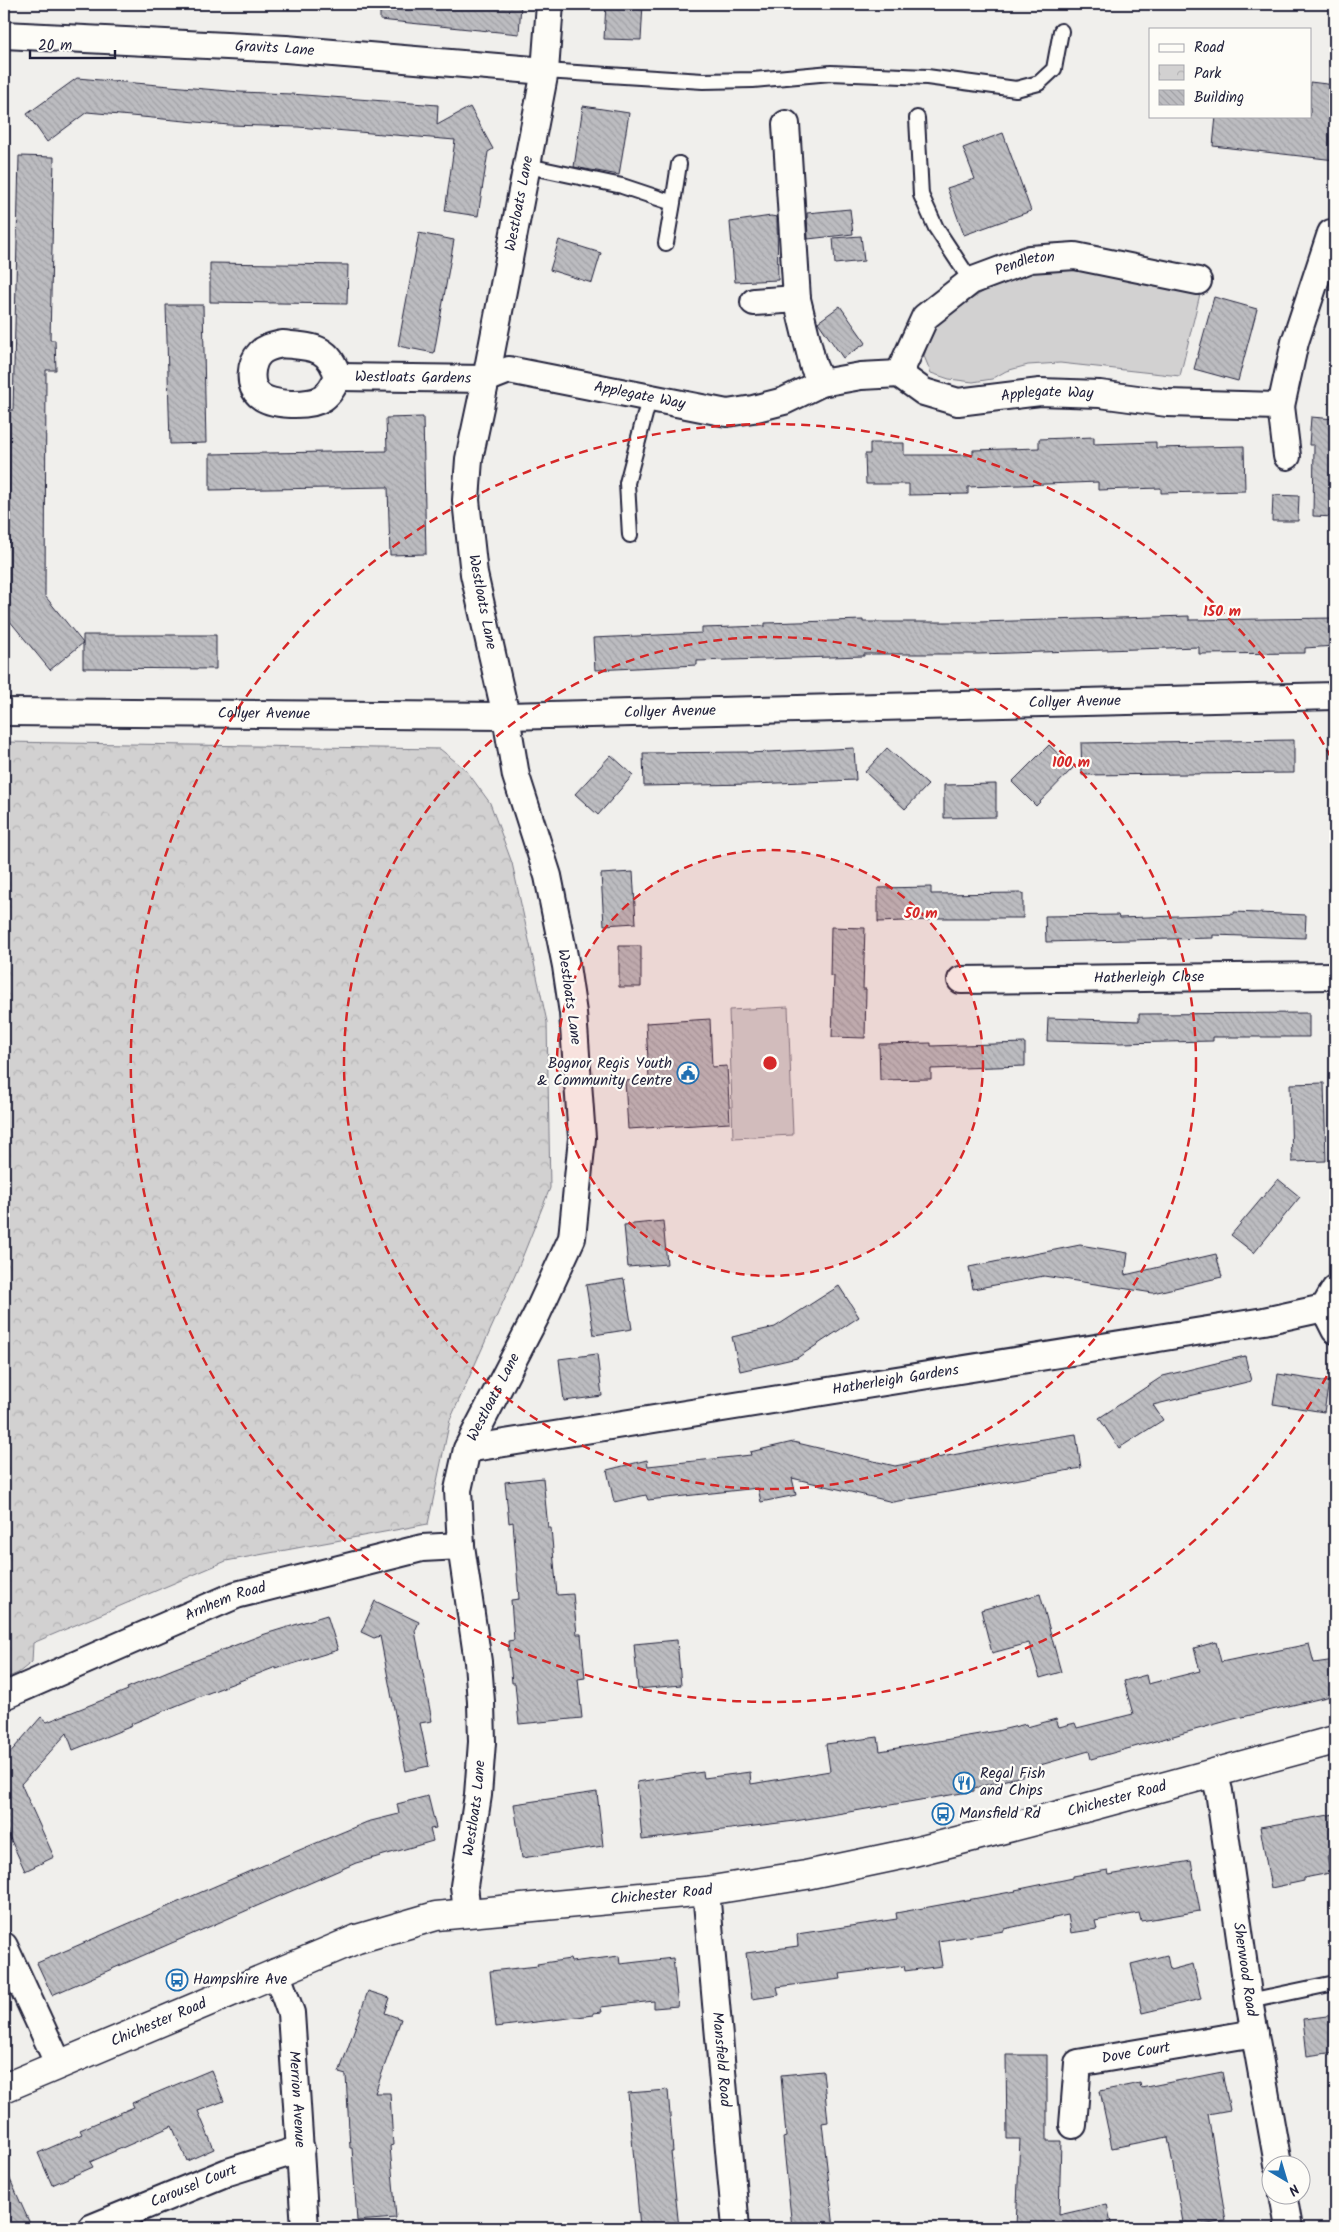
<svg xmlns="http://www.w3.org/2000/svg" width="1339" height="2232" font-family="Kalam,sans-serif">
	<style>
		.green { fill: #d2d1d1; stroke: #7a7a86 }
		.park { fill: url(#park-crowns); stroke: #7a7a86 }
		.building { fill: url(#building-back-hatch); stroke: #22223b }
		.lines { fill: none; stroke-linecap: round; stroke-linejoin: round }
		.service-casing { stroke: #22223b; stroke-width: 18 }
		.minor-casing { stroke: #22223b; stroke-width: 30 }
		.secondary-casing { stroke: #22223b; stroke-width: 31 }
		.service { stroke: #fdfcf7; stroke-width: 14 }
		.minor { stroke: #fdfcf7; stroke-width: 26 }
		.secondary { stroke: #fdfcf7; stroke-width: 28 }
		.ring { fill: none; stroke: #d62828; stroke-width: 2.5; stroke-dasharray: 9 6 }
		.labels { text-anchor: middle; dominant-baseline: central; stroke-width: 4.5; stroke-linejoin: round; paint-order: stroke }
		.street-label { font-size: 15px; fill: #22223b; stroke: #fdfcf7 }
		.poi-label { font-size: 15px; fill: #22223b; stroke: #fdfcf7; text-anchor: start }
		.centre { fill: #d62828; stroke: #fdfcf7; stroke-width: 2.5 }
		.ring-label { font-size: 15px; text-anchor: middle; font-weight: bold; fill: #d62828; stroke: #fdfcf7; stroke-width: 4.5; stroke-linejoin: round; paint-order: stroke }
	</style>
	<defs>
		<pattern id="park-crowns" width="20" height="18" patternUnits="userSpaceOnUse" patternTransform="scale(1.25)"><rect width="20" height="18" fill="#d2d1d1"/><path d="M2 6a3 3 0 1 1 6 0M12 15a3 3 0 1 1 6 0" fill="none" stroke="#b4b3b4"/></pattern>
		<pattern id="building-back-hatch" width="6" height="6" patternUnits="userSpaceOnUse" patternTransform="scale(1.25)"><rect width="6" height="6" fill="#bcbcc0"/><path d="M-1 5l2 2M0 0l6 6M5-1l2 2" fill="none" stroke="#a1a1a6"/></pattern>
	</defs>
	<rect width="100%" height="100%" fill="#f0efec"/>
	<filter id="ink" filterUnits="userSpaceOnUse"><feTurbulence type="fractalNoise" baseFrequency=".02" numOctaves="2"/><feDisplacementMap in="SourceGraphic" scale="10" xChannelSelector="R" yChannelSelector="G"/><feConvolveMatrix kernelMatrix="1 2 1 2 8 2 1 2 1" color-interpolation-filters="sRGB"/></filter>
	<g filter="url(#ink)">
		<path class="green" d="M1060,267L1200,294L1180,376L1060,363L1028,365L1006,371L992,379L973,382L949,379L931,373L924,356L934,324L952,311L991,287L1021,273Z
			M788,1007L793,1135L733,1138L729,1010Z"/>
		<path class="park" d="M4,742L440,749L466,770L490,803L512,863L547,1022L550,1188L516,1273L450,1420L428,1524L226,1561L33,1643L32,1662L18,1673L4,1679Z"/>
		<path class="building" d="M380,4H521L519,34L380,20Z
			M606,4H643L641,40L604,39Z
			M77,78L240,92L291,94L438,105L437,125L470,107L493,149L488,152L478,216L445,211L455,140L298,127L229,125L87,112L47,142L27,114Z
			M1310,82L1335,85V160L1213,146L1216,116H1310Z
			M583,106L629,113L619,175L574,167Z
			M1003,133L1031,211L964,235L947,188L975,179L963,148Z
			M19,156L54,157L50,340H55L56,370H46L45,596L83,643L50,670L9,620L10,410H13Z
			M850,209L853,234L808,239L807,213Z
			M771,216L777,217L778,280L735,282L730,222Z
			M419,233L454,240L434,353L398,346Z
			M861,236L864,261L835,264L833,238Z
			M559,240L601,253L592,283L550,270Z
			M210,263L348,265L347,304L210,302Z
			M1214,297L1257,309L1238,381L1194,369Z
			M166,305H203L206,443L170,444Z
			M840,306L866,343L843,358L818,322Z
			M423,417L426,554L390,555L388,487L210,490V454L387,451L386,418Z
			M1311,417L1335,419V517L1313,516L1314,445H1309Z
			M1094,437V444L1156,442V448L1244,446L1245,491L1161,493V488L1098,490V482L968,487V494L909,495V484H866L865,454H870V443H904V455H973V450L1039,448V439Z
			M1273,495L1299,496L1298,521H1272Z
			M1189,616V620L1335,618V646L1305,648V653L1199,654V647L979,654H864V656L697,661V665L595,670L593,638L702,633V628L765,626V623L863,620V622H979Z
			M83,635H216V669L83,668Z
			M1294,740V773L1082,775L1081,743Z
			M1049,745L1073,768L1036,806L1012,782Z
			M854,748L856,780L752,784L644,786L643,753L748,752V753Z
			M887,748L928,785L905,809L865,772Z
			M611,755L633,775L598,815L575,794Z
			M996,784V817L944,818V785Z
			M633,872L636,923L604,925L601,874Z
			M931,887V894L1023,893V918H931V920L878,922V888Z
			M1234,912L1306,915L1305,938L1213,935V938L1046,942L1045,916L1118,915L1119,918L1234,914Z
			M831,927L865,928L863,989H866L865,1038L832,1037L834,976H830Z
			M619,946H641V987H619Z
			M1309,1013V1037H1213V1041L1120,1043L1047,1041L1048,1018L1139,1021V1014Z
			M710,1019L712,1067L727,1066L730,1123L628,1129L625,1081L649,1079L646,1023Z
			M931,1043V1046L1025,1043V1066L931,1069V1079L880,1080L879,1044Z
			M1324,1083L1326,1161L1292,1162L1290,1084Z
			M1278,1179L1300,1197L1254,1253L1231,1235Z
			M663,1221L667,1264L628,1267L624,1225Z
			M1080,1245L1128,1253L1125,1275L1216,1254L1222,1277L1153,1293L1044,1276L973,1289L969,1267Z
			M624,1279L632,1329L594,1335L586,1285Z
			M839,1286L859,1317L797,1358L740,1371L732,1337L775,1327Z
			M597,1354L602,1396L564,1401L559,1359Z
			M1245,1356L1251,1381L1153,1405L1163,1420L1119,1448L1099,1418L1163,1376Z
			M1278,1374L1329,1382L1324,1412L1273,1404Z
			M1076,1434L1081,1468L893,1502L792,1478L796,1495L761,1502L758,1488L648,1500L646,1495L614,1502L607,1470L647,1460L648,1466L751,1455L750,1452L793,1442L895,1466L1010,1444Z
			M543,1478L548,1528H551L557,1595L573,1594L577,1634H581L585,1678L578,1679L582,1718L519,1724L515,1683H512L508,1641L514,1640L511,1600L519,1599L513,1522L509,1523L505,1482Z
			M1040,1594L1061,1672L1040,1678L1029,1643L992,1653L981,1610Z
			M375,1601L419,1622L415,1631L432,1721L420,1723L429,1766L406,1771L380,1636L374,1638L361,1632Z
			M327,1615L338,1650L276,1669V1667L198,1697L131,1724L132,1726L73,1750L67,1733L21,1784L54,1857L25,1871L4,1825V1746L8,1755L41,1717L47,1722L128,1690L127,1688L173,1669L262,1635Z
			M677,1640L681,1685L638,1689L634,1644Z
			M1216,1642L1221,1662L1309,1644L1314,1663L1335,1660V1695L1234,1719L1091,1759L1089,1751L1037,1766L1038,1772L974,1788V1791L795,1821L642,1840L637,1782L703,1772L704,1778L750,1772L751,1784L830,1771L826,1744L878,1737L880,1751L997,1731L1026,1724L1027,1727L1056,1719L1059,1727L1075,1723L1077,1728L1133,1714L1124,1681L1146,1675L1148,1684L1200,1671L1194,1648Z
			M597,1792L603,1846L522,1858L514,1804Z
			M428,1796L436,1828L430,1829L433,1841L356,1863L52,1995L37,1963L285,1856L367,1822L399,1814L397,1804Z
			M1335,1814V1855L1327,1856L1330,1873L1304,1878V1881L1271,1888L1260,1827Z
			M1191,1861L1200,1911L1141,1921L1139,1913L1095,1921L1097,1929L1071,1933L1068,1915L1004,1929V1931L938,1941L942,1966L905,1971L904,1966L840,1974L841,1979L777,1987L779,1995L752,1999L746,1953L798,1946L797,1934L897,1919L896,1913L1016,1891L1015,1890L1073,1878V1876L1108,1870L1109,1875Z
			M1167,1955L1170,1970L1193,1964L1201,1999L1142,2013L1131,1964Z
			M619,1956L620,1964L673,1958L678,2006L654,2008V2001L601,2007L602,2012L593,2013V2015L496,2027L490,1971L538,1966L537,1964L570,1959L571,1962Z
			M368,1991L390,1998L385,2013L401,2019L375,2093H390L393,2145L390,2146L396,2218L357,2221L352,2148H350L346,2075L339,2073Z
			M1335,2015V2052L1307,2056L1303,2019Z
			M1006,2055H1047V2141H1061L1059,2215L1107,2204L1112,2228H1025V2226H1016L1020,2139H1007Z
			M211,2070L224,2101L198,2111L214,2149L187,2161L172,2126L90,2162L93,2167L52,2185L38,2153L82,2134L80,2130L134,2107L132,2103Z
			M823,2071L828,2122L822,2123L834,2228H792L783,2138L786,2137L781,2075Z
			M1222,2072L1230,2110L1208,2114L1226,2221L1184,2228L1168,2137L1112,2148L1100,2091L1140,2083L1141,2088Z
			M668,2090L673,2152H671L679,2228H640L628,2093Z
			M4,2166L32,2228H4Z"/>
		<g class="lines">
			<g class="service-casing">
				<path id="service" d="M545,71L703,81L753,80L831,73L927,77L1016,89L1039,83L1054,69L1061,31
					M917,118L921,195L936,228L971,281
					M528,166L622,186L673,203L679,164
					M666,243L673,203
					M630,535L627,483L649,399
					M1249,2001L1335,1983"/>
			</g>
			<g class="minor-casing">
				<g id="minor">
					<path id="s1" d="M4,35L286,49L545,71"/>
					<path d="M786,124L797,299L813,365L821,383"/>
					<path d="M754,302L797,299"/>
					<path d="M282,344C310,347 329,345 338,377C334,385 330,393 323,398C310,407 271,406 259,395C248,385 250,363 260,353C266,347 274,346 282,344Z"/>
					<path id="s2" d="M899,374L925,317L971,281L1030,259L1075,256L1198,281"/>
					<path id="s3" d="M338,377L486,379L509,370L727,413L753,409L784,401L821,383L861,376L899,374L924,392L958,402L1040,392L1100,394L1167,403L1281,406L1295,342L1331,233H1335"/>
					<path d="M1281,406L1287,456"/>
					<path id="s4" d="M4,712L506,716L1335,696"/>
					<path id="s5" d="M961,980L1335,976"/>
					<path d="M1324,1308L1335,1330"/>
					<path id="s6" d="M467,1449L1264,1321L1324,1308L1335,1289"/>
					<path id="s7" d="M4,1696L236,1595L422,1548L461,1546"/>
					<path id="s8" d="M1214,1773L1219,1791L1249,2001L1278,2164"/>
					<path id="s9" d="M706,1891L736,2228"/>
					<path id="s10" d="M467,1912L464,1886L478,1795L482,1742L481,1702L478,1662L461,1546L458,1490L467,1449L537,1314L572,1238L582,1138L573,1013L566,966L548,876L516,776L506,716L474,574L466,500L469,459L486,379L545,71L550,4"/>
					<path d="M4,1946L59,2065"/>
					<path id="s11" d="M276,1972L291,2013L305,2228"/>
					<path id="s12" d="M1073,2125L1078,2063L1255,2033"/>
					<path d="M1283,2194L1289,2228"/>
					<path id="s13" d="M91,2228L228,2172L301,2149"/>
				</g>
			</g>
			<g class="secondary-casing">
				<g id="secondary">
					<path id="s14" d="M4,2088L357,1939L436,1916L706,1891L806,1875L906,1854L1059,1815L1335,1740"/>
				</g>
			</g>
			<use href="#service" class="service"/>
			<use href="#minor" class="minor"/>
			<use href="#secondary" class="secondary"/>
		</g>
	</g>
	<circle cx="770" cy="1063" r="213" fill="#d62828" fill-opacity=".12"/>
	<g class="ring">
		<circle cx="770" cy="1063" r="213"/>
		<circle cx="770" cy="1063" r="426"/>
		<path d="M1334 1363A639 639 0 1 1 1334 763"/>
	</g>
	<defs>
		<g id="civic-ring" transform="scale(1.125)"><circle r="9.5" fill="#fdfcf7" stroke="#1f6fb2" stroke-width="1.5"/><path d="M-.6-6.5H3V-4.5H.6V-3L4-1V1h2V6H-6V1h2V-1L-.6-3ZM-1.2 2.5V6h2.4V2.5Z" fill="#1f6fb2"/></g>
		<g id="restaurant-ring" transform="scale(1.125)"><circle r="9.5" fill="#fdfcf7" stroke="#1f6fb2" stroke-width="1.5"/><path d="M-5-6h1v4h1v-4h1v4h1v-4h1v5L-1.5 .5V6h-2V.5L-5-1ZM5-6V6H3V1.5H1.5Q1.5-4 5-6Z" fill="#1f6fb2"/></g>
		<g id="bus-ring" transform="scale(1.125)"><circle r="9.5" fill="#fdfcf7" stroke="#1f6fb2" stroke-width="1.5"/><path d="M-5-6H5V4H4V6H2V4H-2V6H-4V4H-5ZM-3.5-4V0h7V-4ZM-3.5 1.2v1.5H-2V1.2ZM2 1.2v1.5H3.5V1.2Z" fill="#1f6fb2"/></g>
	</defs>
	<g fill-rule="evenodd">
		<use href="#civic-ring" x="688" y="1073"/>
		<use href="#restaurant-ring" x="964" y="1783"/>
		<use href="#bus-ring" x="943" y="1814"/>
		<use href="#bus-ring" x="177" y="1980"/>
	</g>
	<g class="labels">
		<g class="street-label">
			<text stroke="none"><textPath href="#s1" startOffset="271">Gravits Lane</textPath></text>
			<text stroke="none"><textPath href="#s10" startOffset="1755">Westloats Lane</textPath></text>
			<text stroke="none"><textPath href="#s2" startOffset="178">Pendleton</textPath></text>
			<text stroke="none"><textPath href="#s3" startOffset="75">Westloats Gardens</textPath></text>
			<text stroke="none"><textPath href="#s3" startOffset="306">Applegate Way</textPath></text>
			<text stroke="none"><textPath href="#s3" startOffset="729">Applegate Way</textPath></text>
			<text transform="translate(482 602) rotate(79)">Westloats Lane</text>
			<text stroke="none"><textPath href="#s4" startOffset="1071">Collyer Avenue</textPath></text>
			<text stroke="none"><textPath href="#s4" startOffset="666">Collyer Avenue</textPath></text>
			<text stroke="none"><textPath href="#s4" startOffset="260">Collyer Avenue</textPath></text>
			<text stroke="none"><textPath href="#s5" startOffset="188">Hatherleigh Close</textPath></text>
			<text transform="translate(569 997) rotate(82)">Westloats Lane</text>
			<text stroke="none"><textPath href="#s6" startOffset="434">Hatherleigh Gardens</textPath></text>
			<text stroke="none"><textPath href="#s10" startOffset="525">Westloats Lane</textPath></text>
			<text stroke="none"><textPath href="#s7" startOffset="241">Arnhem Road</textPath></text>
			<text stroke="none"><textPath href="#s14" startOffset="1158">Chichester Road</textPath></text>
			<text stroke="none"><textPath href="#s10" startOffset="105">Westloats Lane</textPath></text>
			<text stroke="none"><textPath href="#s14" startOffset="692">Chichester Road</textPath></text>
			<text stroke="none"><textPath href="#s8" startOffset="199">Sherwood Road</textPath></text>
			<text stroke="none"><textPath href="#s14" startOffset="168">Chichester Road</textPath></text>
			<text stroke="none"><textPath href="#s12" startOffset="121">Dove Court</textPath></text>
			<text stroke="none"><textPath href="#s9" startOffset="169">Mansfield Road</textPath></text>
			<text stroke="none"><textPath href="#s11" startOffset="130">Merrion Avenue</textPath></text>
			<text stroke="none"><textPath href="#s13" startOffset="111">Carousel Court</textPath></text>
		</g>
		<g class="poi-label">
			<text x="672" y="1064" text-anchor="end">Bognor Regis Youth<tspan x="672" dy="17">&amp; Community Centre</tspan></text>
			<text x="980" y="1774">Regal Fish<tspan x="980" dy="17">and Chips</tspan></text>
			<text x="959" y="1814">Mansfield Rd</text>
			<text x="193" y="1980">Hampshire Ave</text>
		</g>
	</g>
	<circle cx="770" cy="1063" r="8" class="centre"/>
	<g class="ring-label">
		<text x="1222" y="616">150 m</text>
		<text x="1071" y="767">100 m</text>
		<text x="921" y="918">50 m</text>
	</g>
	<rect width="1339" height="2232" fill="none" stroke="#fdfcf7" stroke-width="20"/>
	<rect x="10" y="10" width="1319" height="2212" fill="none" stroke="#22223b" stroke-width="2" filter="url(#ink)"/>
	<rect x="1149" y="28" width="162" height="90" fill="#fdfcf7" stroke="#a5a5ac"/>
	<rect x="1159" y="44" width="25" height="8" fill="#fdfcf7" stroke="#a5a5ac"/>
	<text x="1194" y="52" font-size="15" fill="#22223b">Road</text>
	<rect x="1159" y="65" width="25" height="15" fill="url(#park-crowns)" stroke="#a5a5ac"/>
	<text x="1194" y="78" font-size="15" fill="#22223b">Park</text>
	<rect x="1159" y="90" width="25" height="15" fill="url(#building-back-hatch)" stroke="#a5a5ac"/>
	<text x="1194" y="102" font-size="15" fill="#22223b">Building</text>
	<g transform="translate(1286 2180) rotate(142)"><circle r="24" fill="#fdfcf7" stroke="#a5a5ac"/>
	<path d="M0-4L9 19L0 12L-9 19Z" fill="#1f6fb2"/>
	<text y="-8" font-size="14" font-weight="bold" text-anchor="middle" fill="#22223b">N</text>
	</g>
	<path d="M30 50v8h85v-8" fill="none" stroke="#22223b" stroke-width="2.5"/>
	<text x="38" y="50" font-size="15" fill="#22223b" stroke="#fdfcf7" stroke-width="4" paint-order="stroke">20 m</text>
</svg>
